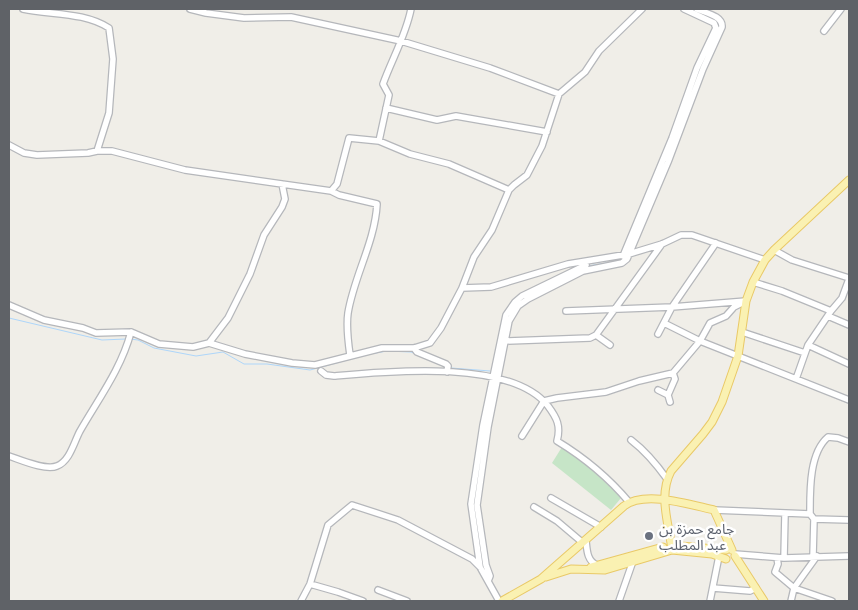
<svg xmlns="http://www.w3.org/2000/svg" width="858" height="610" font-family="Lato,'Noto Sans Arabic',sans-serif">
	<style>
		.green { fill: #c6e5c7 }
		.lines { fill: none; stroke-linecap: round; stroke-linejoin: round }
		.stream { stroke: #aed6fa; stroke-width: 1 }
		.minor-casing { stroke: #b5b7bb; stroke-width: 8 }
		.major-casing { stroke: #e9c967; stroke-width: 9 }
		.minor { stroke: #fff; stroke-width: 5.5 }
		.major { stroke: #faf1b2; stroke-width: 7 }
		.worship-dot { fill: #6b7280; stroke: #fff; stroke-width: 2 }
		.labels { text-anchor: middle; dominant-baseline: central; stroke-width: 5; stroke-linejoin: round; paint-order: stroke }
		.worship-label { font-size: 14px; fill: #5b616d; stroke: #fff; text-anchor: start }
	</style>
	<rect width="100%" height="100%" fill="#f0eee8"/>
	<path class="green" d="M562,447C584,462 603,479 621,498L611,510L552,463Z"/>
	<g class="lines">
		<path class="stream" d="M691,9L696,11
			M700,13L718,22
			M695,82L701,67
			M588,266L606,263
			M9,318L102,340L126,339
			M130,339L138,340L154,348L196,356L223,352L244,364H267L310,370L355,358
			M364,355L387,351L411,352L445,367
			M451,368L490,371
			M478,536L482,557"/>
		<g class="minor-casing">
			<path id="minor" d="M23,9C52,15 84,12 109,28L113,59L109,113L97,151
				M190,9L206,13L244,18L291,17L401,41L490,68L559,94L585,72L599,51L642,9
				M824,31L841,9
				M386,108L437,120L456,116L547,132
				M379,141L410,154L449,164L509,190
				M9,145L24,153L37,155L88,153L97,151H112L185,170L331,191L337,184L349,138L379,141L389,95L383,84C392,59 406,35 411,9
				M331,191L339,195L377,204C375,242 354,276 348,313C346,327 348,341 350,355
				M774,250L792,260L849,278
				M623,256L672,138L697,68L716,28L714,23L684,9
				M753,282L782,291L831,311
				M462,288L474,257L492,230L509,190L514,185L527,175L542,146L559,94
				M9,305L44,320L83,328L96,333L131,332L159,344L193,347L209,343L245,354L292,363L315,365L382,348H414L430,343L441,328L462,288L491,287L568,264L629,254L662,244L681,235H692L765,260
				M828,316L849,325
				M664,323L700,341L849,400
				M742,332L805,353
				M658,334L672,307L716,243
				M596,335L610,345
				M506,341L590,338L596,335L662,244
				M209,343L228,318L250,274L264,235L282,207L285,199L282,184
				M808,345L849,364
				M414,348L417,352L446,364L448,366L447,372
				M321,371L326,375L334,376C389,371 511,359 548,406C557,418 561,426 557,441C585,458 608,477 629,502
				M796,379L808,345L831,311L842,298L849,279
				M658,390L668,395
				M670,402L668,395L675,379L673,373
				M522,436L544,401L557,398L606,392L639,381L673,373L700,341L710,323L726,316L734,307L746,301L672,307L566,311
				M631,440C644,450 657,465 667,479
				M9,456C21,460 46,471 57,466C70,461 74,442 80,431C99,398 121,369 131,332
				M551,498L601,527
				M534,507L557,521L583,543
				M714,510L810,514L814,519L849,520
				M810,514C810,491 809,453 828,437L838,438L849,442
				M586,541C587,550 587,561 597,565
				M735,554L784,558L849,556
				M813,556L814,519
				M777,558L778,564L775,572L794,588L832,601
				M784,558L785,514
				M480,567L471,504L483,425L506,315L515,302L522,296L586,265
				M488,581L490,576L486,565L477,505L488,427L509,321L518,306L528,299L583,271L622,263L627,259L668,162L703,69L722,27C723,16 706,13 697,9
				M310,584L338,592L363,601
				M713,588L750,591L756,588
				M378,590L407,601
				M301,601L310,584L328,525L352,505L398,520L472,559L480,567L499,601
				M619,601L633,561
				M710,601L719,556
				M791,601L794,588L817,556"/>
		</g>
		<g class="major-casing">
			<path id="major" d="M681,546L726,550
				M672,550C669,524 658,496 671,471L703,434L712,422L722,402L738,356L746,301L753,282L765,260L774,250L849,180
				M735,556L764,601
				M591,567L663,547
				M546,577L571,569L605,570L672,550L712,554L726,559
				M502,601L541,579L624,506C645,490 691,505 714,510L732,550"/>
		</g>
		<use href="#minor" class="minor"/>
		<use href="#major" class="major"/>
	</g>
	<circle class="worship-dot" cx="649" cy="536" r="5"/>
	<g class="labels">
		<g class="worship-label">
			<text x="659" y="528">جامع حمزة بن<tspan x="659" dy="16">عبد المطلب</tspan></text>
		</g>
	</g>
	<rect width="858" height="610" fill="none" stroke="#5f6267" stroke-width="20"/>
</svg>
